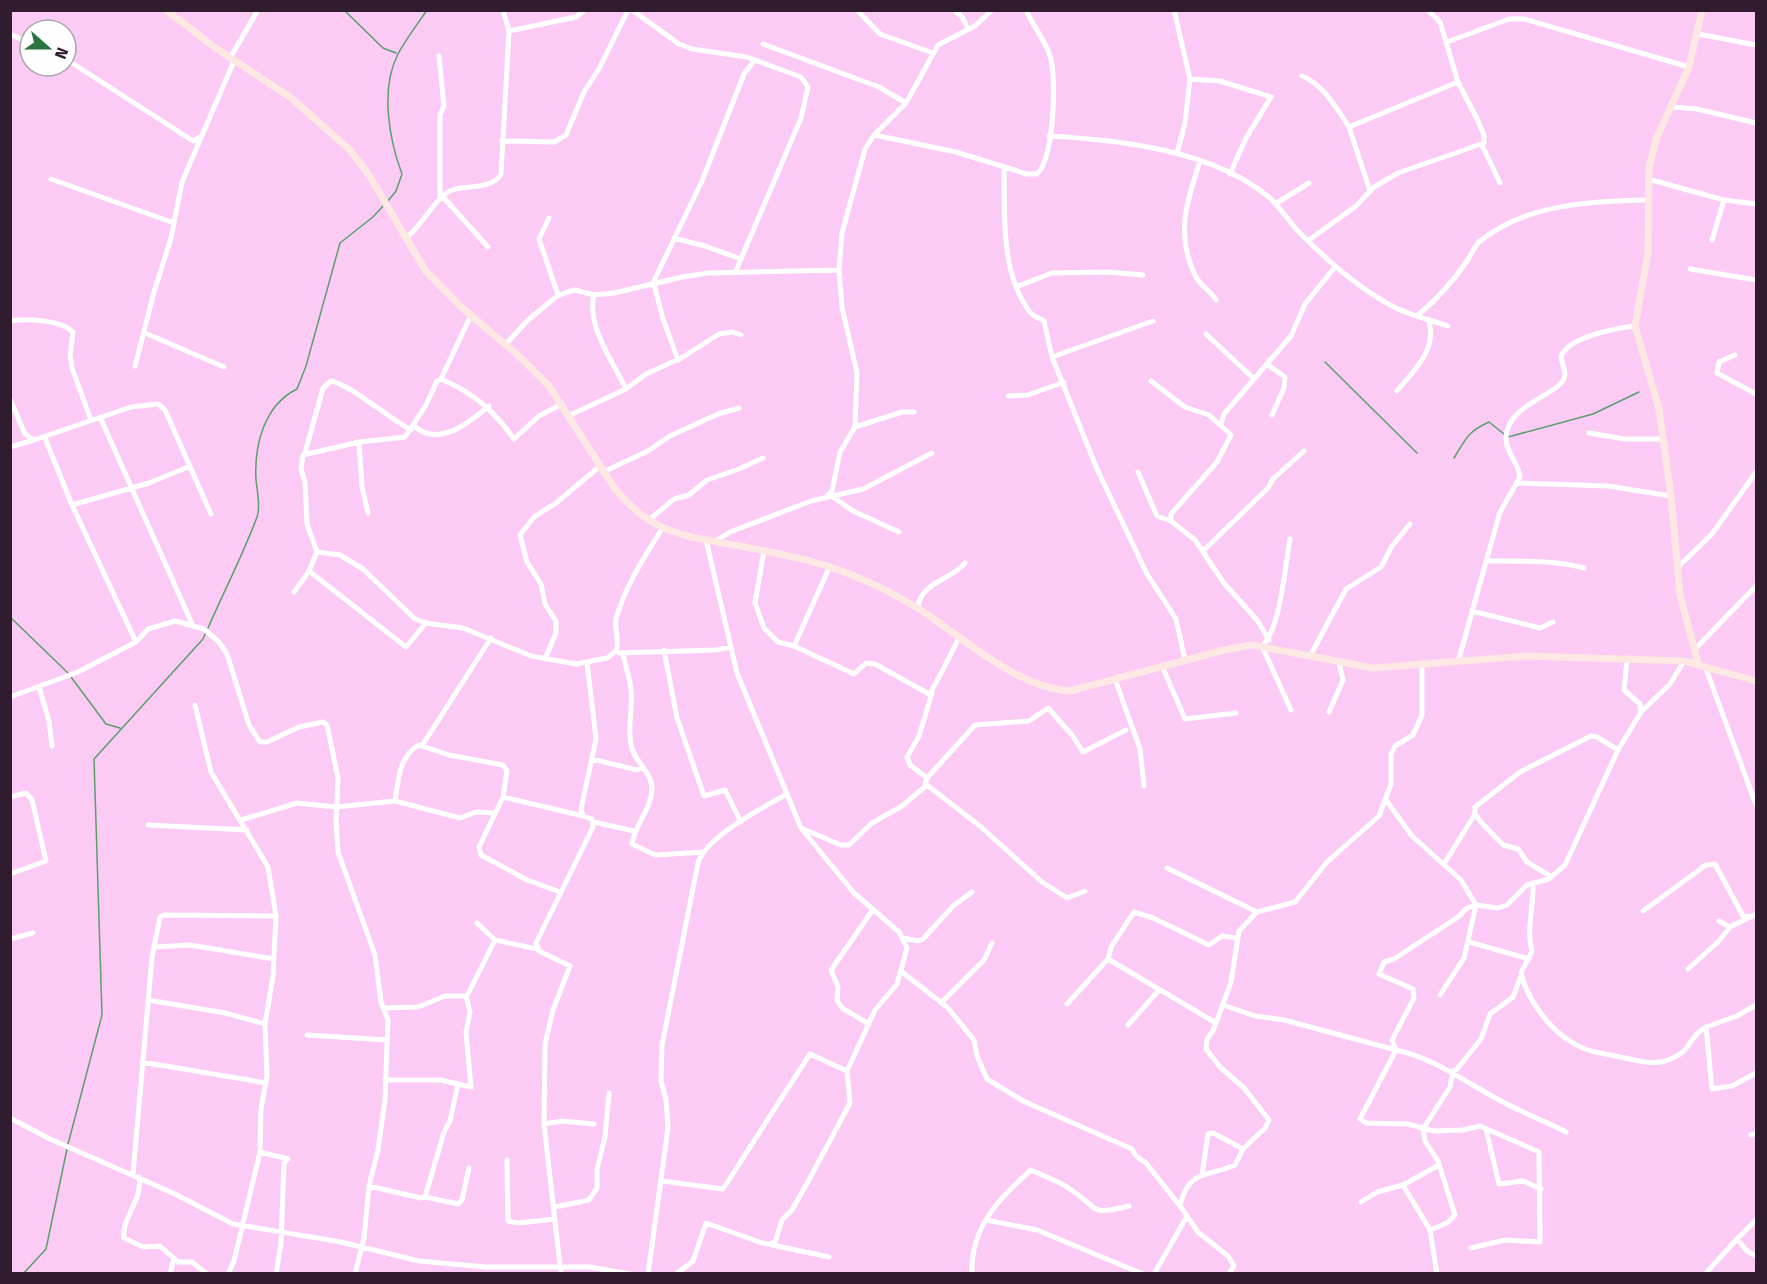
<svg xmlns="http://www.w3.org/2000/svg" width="1767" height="1284" font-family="'Fira Sans',sans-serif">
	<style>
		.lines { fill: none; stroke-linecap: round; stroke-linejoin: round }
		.stream { stroke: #5b9e6b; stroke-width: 1.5 }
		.street { stroke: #fff; stroke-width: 5 }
		.secondary { stroke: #fee8e4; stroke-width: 7 }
	</style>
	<rect width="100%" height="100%" fill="#fbcbf6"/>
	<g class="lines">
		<path class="stream" d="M344,10L383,48L396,53
			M388,201L396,191L402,174C389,139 380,89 398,54C406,39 417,25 427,10
			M1325,362L1417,453
			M1508,437L1593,414L1639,392
			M1454,458C1466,439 1467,432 1489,422L1504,434
			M10,617L68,673
			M208,628C224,591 243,555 257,517C261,507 257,491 256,480C254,446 264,405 297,389L306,366L340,243L373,217L384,205
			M71,677L106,724L120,728
			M68,1144L102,1015L94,759L203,639L206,632
			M23,1274L46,1249L67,1149"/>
		<path class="street" d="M632,10L679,44L692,49L747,57L801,77L808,87L801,118L735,273
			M857,10L880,34L933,53
			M954,10L962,17L968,29
			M1174,10L1190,79L1185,123L1177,153
			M509,31L576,17L585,10
			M10,34L27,42L30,55
			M1698,34L1756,45
			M1447,42L1509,19H1524L1689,67
			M763,44L879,87L906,103
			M439,56L444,106L440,115V199
			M230,58L258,10
			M66,59L193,141L200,137
			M1302,76C1324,85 1336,108 1349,127
			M1190,79L1220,81L1271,97L1246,138L1230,174
			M1673,107L1697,109L1756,123
			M874,135L956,152L1027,174H1037C1054,159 1057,78 1050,56C1045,40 1033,26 1026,10
			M1049,136C1120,140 1213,150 1270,198C1280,207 1287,219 1296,229C1325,259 1359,289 1396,308C1412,316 1431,320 1448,326
			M502,141L554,142L566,135L584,92L599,69L628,10
			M1482,145L1500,183
			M1200,161C1187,202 1175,234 1195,275C1199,285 1210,290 1216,300
			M1004,167C1005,214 1000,271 1029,311C1032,316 1039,318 1044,321L1052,357L1097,469L1147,574L1176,619L1185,660
			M51,179L174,223
			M1648,179L1724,200L1756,204
			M1370,191L1349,127L1458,82
			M443,197L488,247
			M1275,204L1309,183
			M549,218L539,239L558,295
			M406,238C422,226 436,196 452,190C467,185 492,190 501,174L509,31L503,10
			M674,238L705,246L741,259
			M1309,240L1356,206L1374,187L1398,173L1484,143V135L1477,119L1458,82L1440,22L1428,10
			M1712,240L1724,200
			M1690,269L1756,280
			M654,284L663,319L678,360
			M652,285L702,181L744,74L754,61
			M1016,287L1052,273L1107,272L1143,275
			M594,295C586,325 613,362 626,389
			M1418,315C1435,301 1454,280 1467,261C1471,255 1474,247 1479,242C1525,204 1590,201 1648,200
			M10,321C27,318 61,320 73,332L70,355L72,368L91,420
			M145,333L224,367
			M1206,334L1253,378
			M506,344L528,320L556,297L567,292L575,290L594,295L614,293L682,277L708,273L839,270
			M1735,355L1719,362L1717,373L1756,394
			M1052,357L1153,321
			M1269,360L1268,365L1285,377L1284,388L1272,415
			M135,366L154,292L171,238L182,182L234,61
			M441,379C474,393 494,411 514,439L539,416L562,404
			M1151,381L1185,407L1209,415L1231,435L1217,462L1171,514V521
			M1397,391C1414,371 1439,347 1428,319
			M1008,396L1028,395L1064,382
			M10,399L25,434L34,440L131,407L158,404L165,410L211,514
			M568,416L626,389L646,374L683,357L719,334L732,332L741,335
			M100,417L193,626
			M1221,424L1224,414L1291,336L1305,304L1335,267
			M414,426C439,448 468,423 489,406
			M855,427L902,412H914
			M1589,433L1625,439H1664
			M45,438L72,505L136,642
			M359,442L362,487L368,513
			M10,447L34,440
			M305,453L323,388L331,381C349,384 390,419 411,430
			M603,472L648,451L670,436L718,414L739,408
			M1138,472L1157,516L1171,521L1195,540L1223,582L1257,620L1269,640
			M1518,483L1608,486L1671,496
			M827,496L832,491L840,452L855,427L857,373L842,307L839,270L842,233L865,149L874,135L906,103L938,45L975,26L992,10
			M833,497L853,511L899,532
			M72,505L149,483L188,467
			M649,520L674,499L689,495L707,480L739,469L763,458
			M1290,539C1285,565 1281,628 1262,646L1291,710
			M714,542L730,532L811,501L863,489L932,453
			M764,551L755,603L764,628L778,642L794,646L854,674L866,663L875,664L929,694C933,691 954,647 959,638
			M1203,551L1268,488L1273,479L1304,451
			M317,552L307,524L305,482L301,469L303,455L359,442L405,437L426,405L437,381L441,379L471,315
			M1488,561C1517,561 1557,560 1584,568
			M1677,568L1712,534L1756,472
			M309,571L406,647L426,623
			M294,592L309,571L317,552L340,555L363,569L415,619L426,623L463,628L531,656L576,664L607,658L616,651C620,641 614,629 616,619C625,586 645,556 663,527
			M918,609C919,582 952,580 965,563
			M1472,611L1540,628L1553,622
			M794,646L830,566
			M1695,649L1756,586
			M664,650L677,718L704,796L725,790L741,822
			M619,653L716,650L731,647
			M623,653C625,665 630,678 631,690C633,708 626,734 633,751C638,764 651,773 652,787C652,809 635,824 632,844L655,855L704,852
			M1310,656L1346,589L1381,567L1392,546L1410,524
			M545,659L556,633V621L545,604L541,584L527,562L520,535L534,517L556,503L600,466
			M1627,660L1624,690L1640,704L1641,712
			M1458,662L1500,512L1520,477C1519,464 1505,451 1506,437C1508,402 1563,395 1565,375C1565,369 1562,363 1561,357C1567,337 1617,328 1635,326
			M1162,666L1185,719L1236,713
			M1705,666L1756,805
			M1115,679L1140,749L1144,786
			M39,687L49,721L52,746
			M10,697L78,672L136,642L148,629L175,621L204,629L219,642L227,654L249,725L260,742H267L299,727L323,722L327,725L338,778L336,823L338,852L375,955L381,1002L388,1020L385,1100L378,1150L369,1186L364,1238L355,1274
			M195,705L211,772L268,867L276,916L273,976L265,1024L267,1076L261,1109L260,1152L234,1261L228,1274
			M1329,712L1343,680L1339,663
			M423,744L491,638
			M592,759L637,770L642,768
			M927,778L910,765L907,757L919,736L932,693
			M925,784L927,778L975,725L1029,721L1048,708L1072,735L1083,752L1126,730
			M10,797L26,793L32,800L46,861L10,874
			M503,797L583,816L581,809L596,739L587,662
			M1386,800L1412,836L1461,880L1476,905L1464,958L1440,995
			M395,801C398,782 399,755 419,745L449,755L503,765L507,771L503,797L479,847L481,855L527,880L560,892
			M241,820L297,803L336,807L395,801L460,818L476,812L494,813
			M594,822L634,831
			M148,825L247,830
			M803,829L841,845H849L872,823L902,806L927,785L981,827L1042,882L1067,898L1085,891
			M1444,864L1475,814
			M1167,868L1257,912
			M1550,876L1527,862L1518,849L1503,845L1481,822L1475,814V807L1520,772L1591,736L1597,737L1618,750
			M1533,883C1534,904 1526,931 1532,951L1521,973C1529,1005 1556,1039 1588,1050C1599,1054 1610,1054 1620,1057C1635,1060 1650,1065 1665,1061C1694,1052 1685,1039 1706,1027
			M1643,911L1706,865L1715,864L1743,916L1751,917
			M1719,921L1730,927L1756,914
			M477,923L495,940L537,949
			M903,938L918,941L923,939L953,906L972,892
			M10,939L33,933
			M1469,942L1529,959
			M155,947L190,945L274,959
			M1108,959L1216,1023
			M1688,969L1719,941L1730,927
			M902,972L947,1007L974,1040L977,1056L987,1079L1023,1101L1132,1149L1136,1156L1146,1163L1180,1206
			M467,996L495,940
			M148,1000L225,1013L265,1024
			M941,1003L984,960L992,943
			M1067,1004L1108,959L1111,947L1134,912L1153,918L1209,945L1222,936L1237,938
			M1223,1005L1255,1016L1284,1020L1396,1050L1392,1040L1414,998L1413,989L1379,974L1384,962L1394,959L1458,917L1467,908L1476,905L1498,908L1507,905L1527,885L1549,879L1565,865L1618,750L1641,712L1670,684L1684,661
			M1756,1005L1737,1016L1706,1027L1712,1089L1732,1086L1756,1073
			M383,1008L418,1007L445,996H466L470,1012L466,1032L471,1087L441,1080H385
			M869,1024L842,1008L837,1000L838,987L831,970L872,911
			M1128,1025L1159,990
			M307,1035L387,1040
			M142,1062L266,1083
			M10,1118L50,1139L175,1194L233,1224L341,1242L419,1261L486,1267H589L630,1274
			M544,1124L562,1121L594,1124
			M1486,1129L1499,1184L1523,1181L1541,1189
			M1751,1135L1756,1133
			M260,1152L288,1159L284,1163L281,1243L276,1274
			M507,1160L508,1221L518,1223L555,1219
			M133,1174L152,957L160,917L164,915L276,916
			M1202,1175L1208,1134L1213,1133L1243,1149
			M139,1177C143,1201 121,1218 124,1238L143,1247L160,1246L178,1262H192L207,1274
			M662,1181L723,1189L810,1054L847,1071
			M1403,1185L1430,1230
			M369,1186L421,1198L425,1197L444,1132L450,1121L458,1084
			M425,1197L458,1204L462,1200L469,1168
			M1361,1202L1377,1192L1403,1185L1439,1165
			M555,1207L589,1200L597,1188V1169L605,1137L609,1093
			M1187,1216L1198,1232L1228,1256L1234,1266L1229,1274
			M986,1220L1037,1230L1143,1274
			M1737,1239L1756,1220
			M772,1245L829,1257
			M1471,1248L1505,1240L1540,1242L1539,1152L1480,1126L1463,1130L1433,1131L1408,1124L1366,1123L1360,1119L1396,1050C1437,1059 1466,1083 1503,1102C1523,1113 1545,1121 1566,1132
			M170,1274L174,1258
			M561,1274L544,1124L545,1044L553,1010L570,966L539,951L536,943L593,827L592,819L583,816
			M648,1274L668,1128L666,1099L661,1081L662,1045L698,863C707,836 762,808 787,794
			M676,1274L693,1261L706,1223L762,1243L770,1244L775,1242L782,1220L792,1210L810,1178L850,1103L847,1071L875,1010L897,984L907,948L899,932L854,893L801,828L737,673L706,540
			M972,1274C970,1228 999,1198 1031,1170C1043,1176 1059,1181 1070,1189C1100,1209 1088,1216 1129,1206
			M1154,1274L1187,1216L1180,1206C1188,1169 1208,1177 1235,1165L1243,1149L1265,1128L1269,1120L1244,1088L1220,1067L1206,1049L1207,1039L1213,1031L1231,982L1239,931L1257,912L1295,902L1327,862L1379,816L1391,784V754L1395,746L1413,735L1422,715V663
			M1437,1274L1430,1230L1447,1223L1455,1215L1438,1161L1425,1141L1423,1129L1450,1087L1453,1071L1457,1069L1481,1039L1490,1014L1513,997L1521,976
			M1705,1274L1737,1239L1747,1251L1756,1256"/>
		<path class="secondary" d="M166,10L217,49L290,97L349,149L369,175L425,270L460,306L521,358L549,386L615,489C627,503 640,516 656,524C682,538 712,541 740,546C781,554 820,561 859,578C879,586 901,598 919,609C963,637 1016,688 1070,691L1224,650L1252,645L1373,668L1527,656L1684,661L1756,681
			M1698,663L1680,595L1671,496L1659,409L1635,326L1648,253L1649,167L1657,137L1689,67L1702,10"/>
	</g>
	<rect width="1767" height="1284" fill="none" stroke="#311b2f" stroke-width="24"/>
	<g transform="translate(48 48) rotate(111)"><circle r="28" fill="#fefefe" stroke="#aca3ab" stroke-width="1.5"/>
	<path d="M0-4.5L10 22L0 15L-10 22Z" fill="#2c7441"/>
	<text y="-9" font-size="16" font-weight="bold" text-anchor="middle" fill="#311b2f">N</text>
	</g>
</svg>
